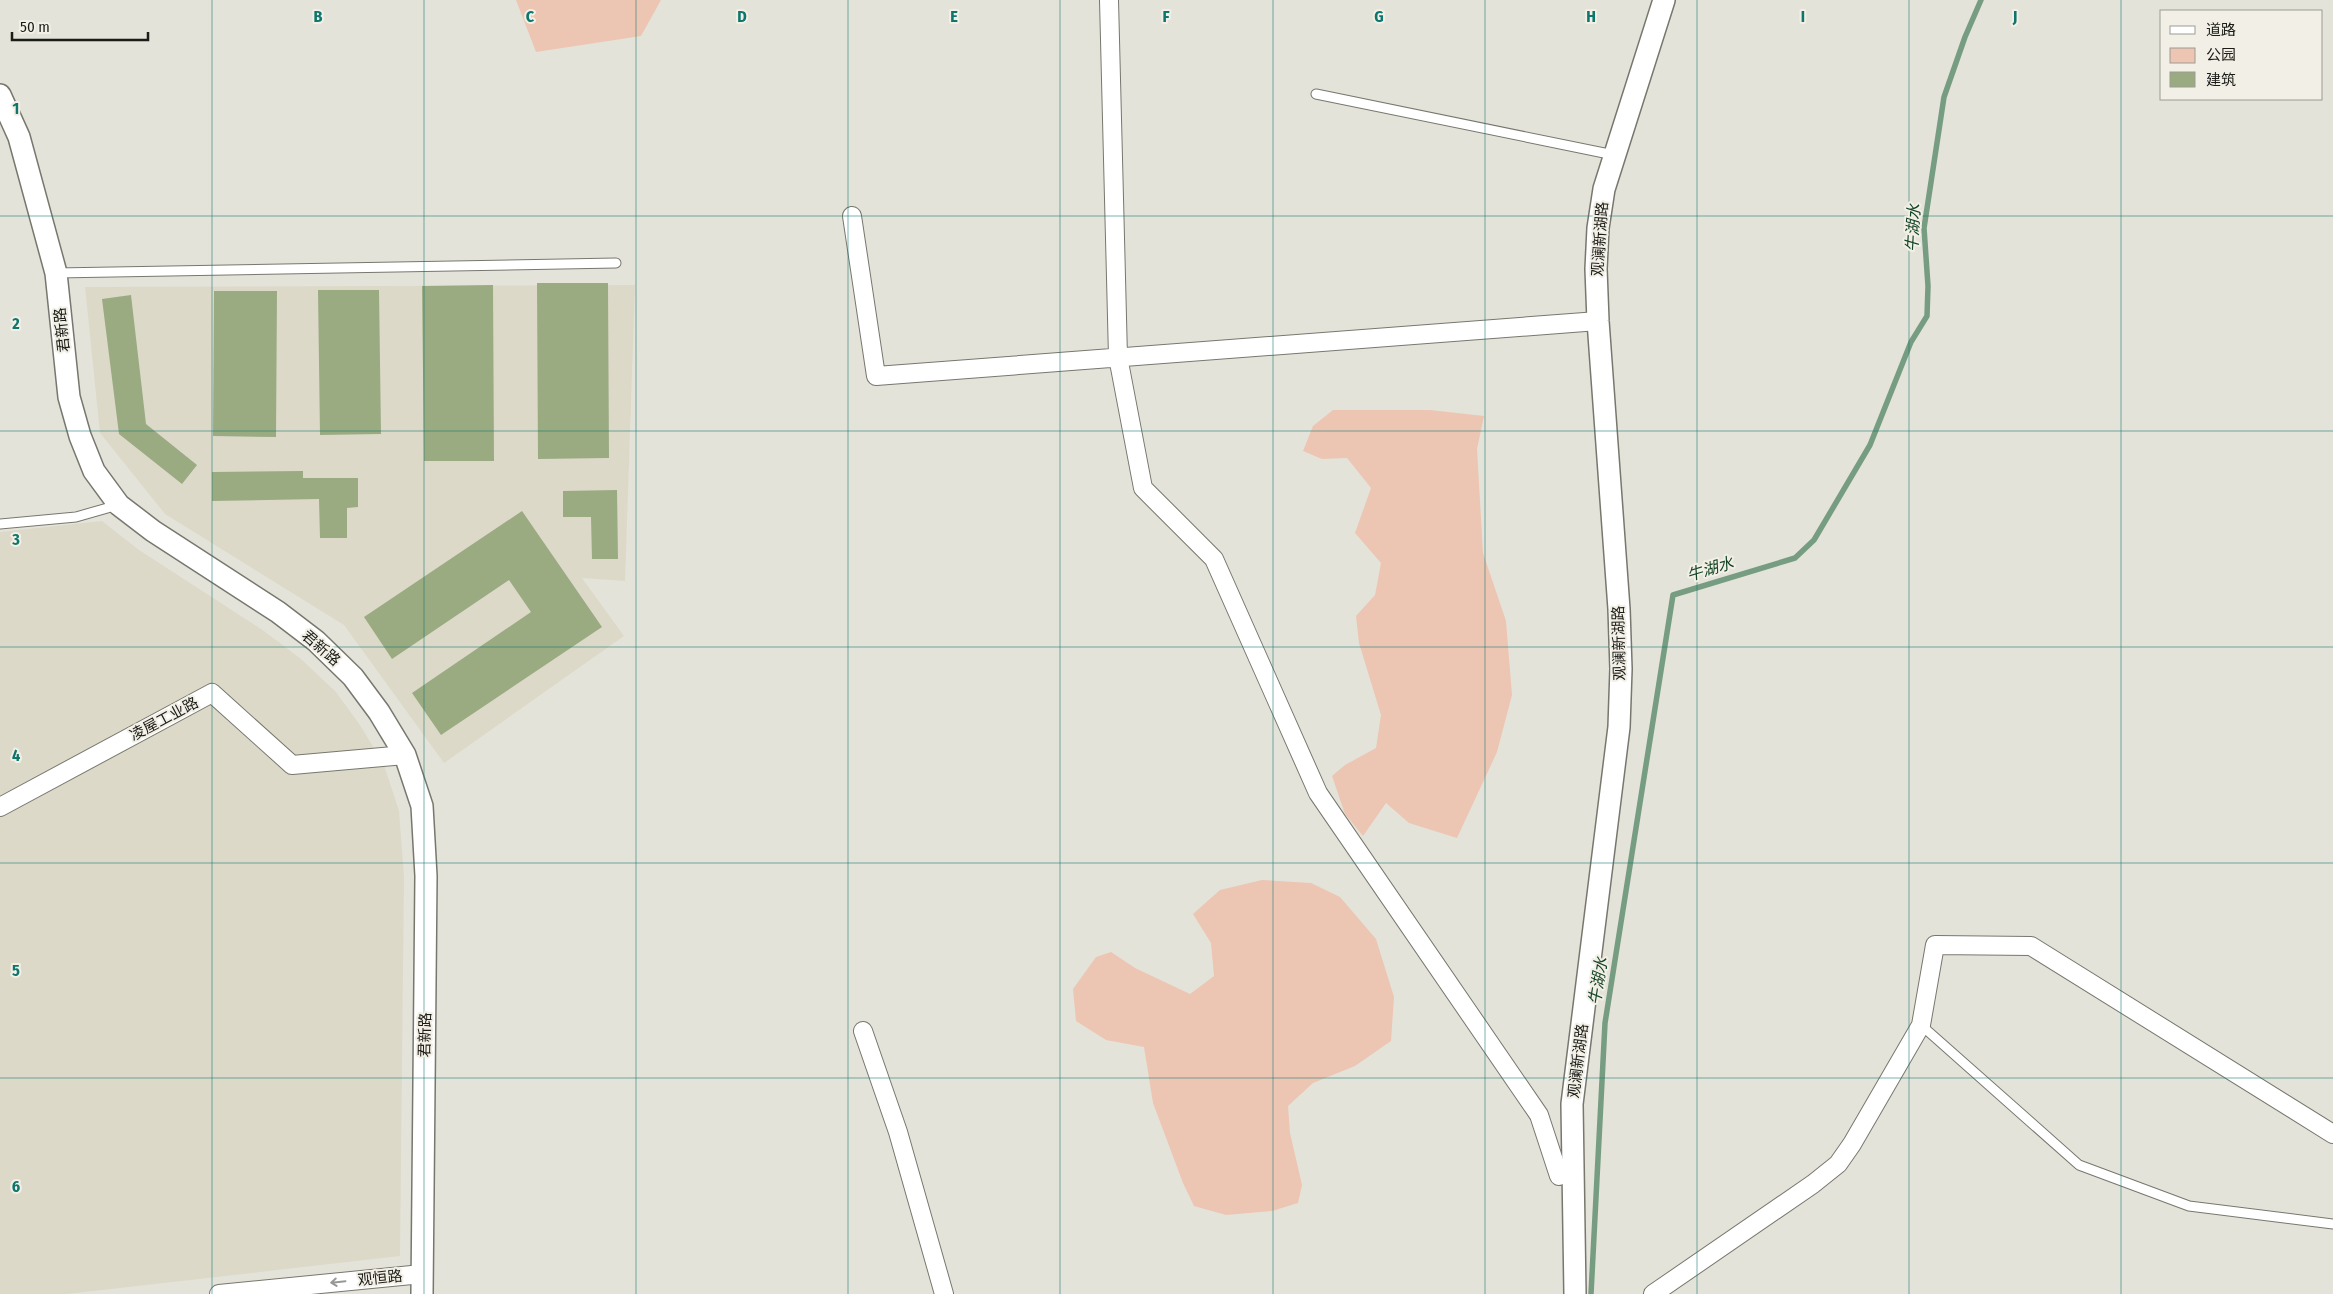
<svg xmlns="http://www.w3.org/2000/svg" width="2333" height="1294" font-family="'Fira Sans Condensed','Noto Sans SC',sans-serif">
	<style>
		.built { fill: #dcd9c8 }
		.green { fill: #edc5b3 }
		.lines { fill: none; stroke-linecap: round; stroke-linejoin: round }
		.stream { stroke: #769d81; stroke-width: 5.5 }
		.building { fill: #9aab82 }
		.service-casing { stroke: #78776e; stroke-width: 11 }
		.minor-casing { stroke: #78776e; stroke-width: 20 }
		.tertiary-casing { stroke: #78776e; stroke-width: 24 }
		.service { stroke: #fff; stroke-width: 9 }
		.minor { stroke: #fff; stroke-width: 18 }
		.tertiary { stroke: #fff; stroke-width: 21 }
		.oneway { stroke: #989897 }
		.grid { fill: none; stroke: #0f766e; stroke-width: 1; stroke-opacity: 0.55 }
		.labels { text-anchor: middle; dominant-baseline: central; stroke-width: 4; stroke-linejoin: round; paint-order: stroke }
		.street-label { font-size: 15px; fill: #1b1b17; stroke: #f2f0e6 }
		.water-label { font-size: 16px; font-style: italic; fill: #134325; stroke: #f2f0e6 }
		.grid-label { font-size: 16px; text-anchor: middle; font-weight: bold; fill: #0f766e; stroke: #f2f0e6; stroke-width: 4; stroke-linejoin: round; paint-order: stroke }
	</style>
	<rect width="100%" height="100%" fill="#e4e3d9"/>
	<path class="built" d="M635,285L625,581L582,578L624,636L444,763L344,625L165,514L100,433L85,287Z
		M102,521L139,550L264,631L301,659L336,692L360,725L384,765L399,811L404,876L400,1256L67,1294H0V532Z"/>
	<path class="green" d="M516,0H661L641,36L536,52Z
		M1333,410H1430L1484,416L1477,449L1483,553L1506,621L1512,695L1497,752L1457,838L1409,823L1386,803L1363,836L1345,814L1332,776L1345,765L1376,748L1381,715L1359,643L1356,616L1375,595L1381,563L1355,533L1371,488L1347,458L1322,459L1303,451L1313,426Z
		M1262,880L1311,883L1340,897L1376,939L1394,997L1391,1041L1355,1066L1313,1083L1288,1106L1290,1133L1302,1185L1298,1203L1272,1211L1226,1215L1194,1206L1183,1183L1153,1103L1144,1047L1106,1040L1076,1021L1073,989L1096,957L1111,952L1135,968L1190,994L1214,976L1211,943L1193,914L1220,890Z"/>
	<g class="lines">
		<path class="stream" d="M1591,1294L1605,1023L1673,595L1795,558L1814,540L1870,445L1911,342L1927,316L1928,286L1924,228L1944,97L1965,37L1981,0"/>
	</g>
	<path class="building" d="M537,283H608L609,458L538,459Z
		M493,285L494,461H424L422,286Z
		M318,290H379L381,434L320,435Z
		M214,291H277L276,437L213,436Z
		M131,295L146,424L197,465L182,484L119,434L102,299Z
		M303,471V478H358V507L347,508V538H320L319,499L212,501V472Z
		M617,490L618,559H592L591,517H563V491Z
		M522,511L602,627L441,735L412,693L531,612L509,580L392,659L364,617Z"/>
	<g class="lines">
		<g class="service-casing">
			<path id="service" d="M1316,94L1614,155
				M56,273L616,263
				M0,524L76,517L118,505
				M1921,1025L2079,1165L2189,1206L2333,1224"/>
		</g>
		<g class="minor-casing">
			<path id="minor" d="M1109,0L1118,357L1143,488L1214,559L1318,793L1539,1115L1559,1176
				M852,216L876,376L1598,321
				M0,807L212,693L292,765L405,755
				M863,1031L898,1132L944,1294
				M219,1294L422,1274
				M1653,1294L1813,1184L1838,1164L1852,1144L1921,1025L1935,945L2031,946L2333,1134"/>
		</g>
		<g class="tertiary-casing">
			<path id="tertiary" d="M0,95L19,137L56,273L69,397L80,436L94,471L119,505L153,531L278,612L316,641L353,677L379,712L405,755L422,806L426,876L422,1294
				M1575,1294L1572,1104L1619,727L1621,669L1619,609L1598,321L1596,269L1598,228L1604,189L1664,0"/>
		</g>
		<use href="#service" class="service"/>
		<use href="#minor" class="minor"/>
		<use href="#tertiary" class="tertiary"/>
	</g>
	<defs><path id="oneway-shaft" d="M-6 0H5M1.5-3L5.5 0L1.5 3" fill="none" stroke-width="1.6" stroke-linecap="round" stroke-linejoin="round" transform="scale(1.25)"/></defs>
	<use class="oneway" href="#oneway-shaft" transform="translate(338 1282) rotate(174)"/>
	<path class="grid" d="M212,0V1294M424,0V1294M636,0V1294M848,0V1294M1060,0V1294M1273,0V1294M1485,0V1294M1697,0V1294M1909,0V1294M2121,0V1294M0,216H2333M0,431H2333M0,647H2333M0,863H2333M0,1078H2333"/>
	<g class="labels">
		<g class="street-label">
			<text transform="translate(1600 239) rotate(-86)">观澜新湖路</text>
			<text transform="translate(62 330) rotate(-96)">君新路</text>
			<text transform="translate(1619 643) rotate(-91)">观澜新湖路</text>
			<text transform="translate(321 648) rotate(41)">君新路</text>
			<text transform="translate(164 719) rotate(-28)">凌屋工业路</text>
			<text transform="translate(425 1035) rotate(-89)">君新路</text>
			<text transform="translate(1578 1061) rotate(-83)">观澜新湖路</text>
			<text transform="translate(380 1278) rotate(-6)">观恒路</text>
		</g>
		<g class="water-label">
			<text transform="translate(1913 228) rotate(-87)">牛湖水</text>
			<text transform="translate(1710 569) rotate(-17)">牛湖水</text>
			<text transform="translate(1598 981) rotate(-81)">牛湖水</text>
		</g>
	</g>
	<g class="grid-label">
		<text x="318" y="22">B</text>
		<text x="530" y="22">C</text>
		<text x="742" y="22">D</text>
		<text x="954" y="22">E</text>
		<text x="1166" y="22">F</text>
		<text x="1379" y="22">G</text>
		<text x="1591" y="22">H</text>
		<text x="1803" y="22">I</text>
		<text x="2015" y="22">J</text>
		<text x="16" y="114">1</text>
		<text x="16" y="329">2</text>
		<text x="16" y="545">3</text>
		<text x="16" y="761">4</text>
		<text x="16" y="976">5</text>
		<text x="16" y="1192">6</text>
	</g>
	<rect x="2160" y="10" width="162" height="90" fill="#f2f0e6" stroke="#9c9b93"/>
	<rect x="2170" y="26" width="25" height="8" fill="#ffffff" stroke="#9c9b93"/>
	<text x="2206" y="35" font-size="15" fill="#1b1b17">道路</text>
	<rect x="2170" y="48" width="25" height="15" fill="#edc5b3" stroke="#9c9b93"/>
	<text x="2206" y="60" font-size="15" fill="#1b1b17">公园</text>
	<rect x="2170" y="72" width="25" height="15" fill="#9aab82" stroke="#9c9b93"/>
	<text x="2206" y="85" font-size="15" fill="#1b1b17">建筑</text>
	<path d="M12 32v8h136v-8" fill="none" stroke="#1b1b17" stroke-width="2.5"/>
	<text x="20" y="32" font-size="15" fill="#1b1b17" stroke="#f2f0e6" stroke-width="4" paint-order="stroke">50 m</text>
</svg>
